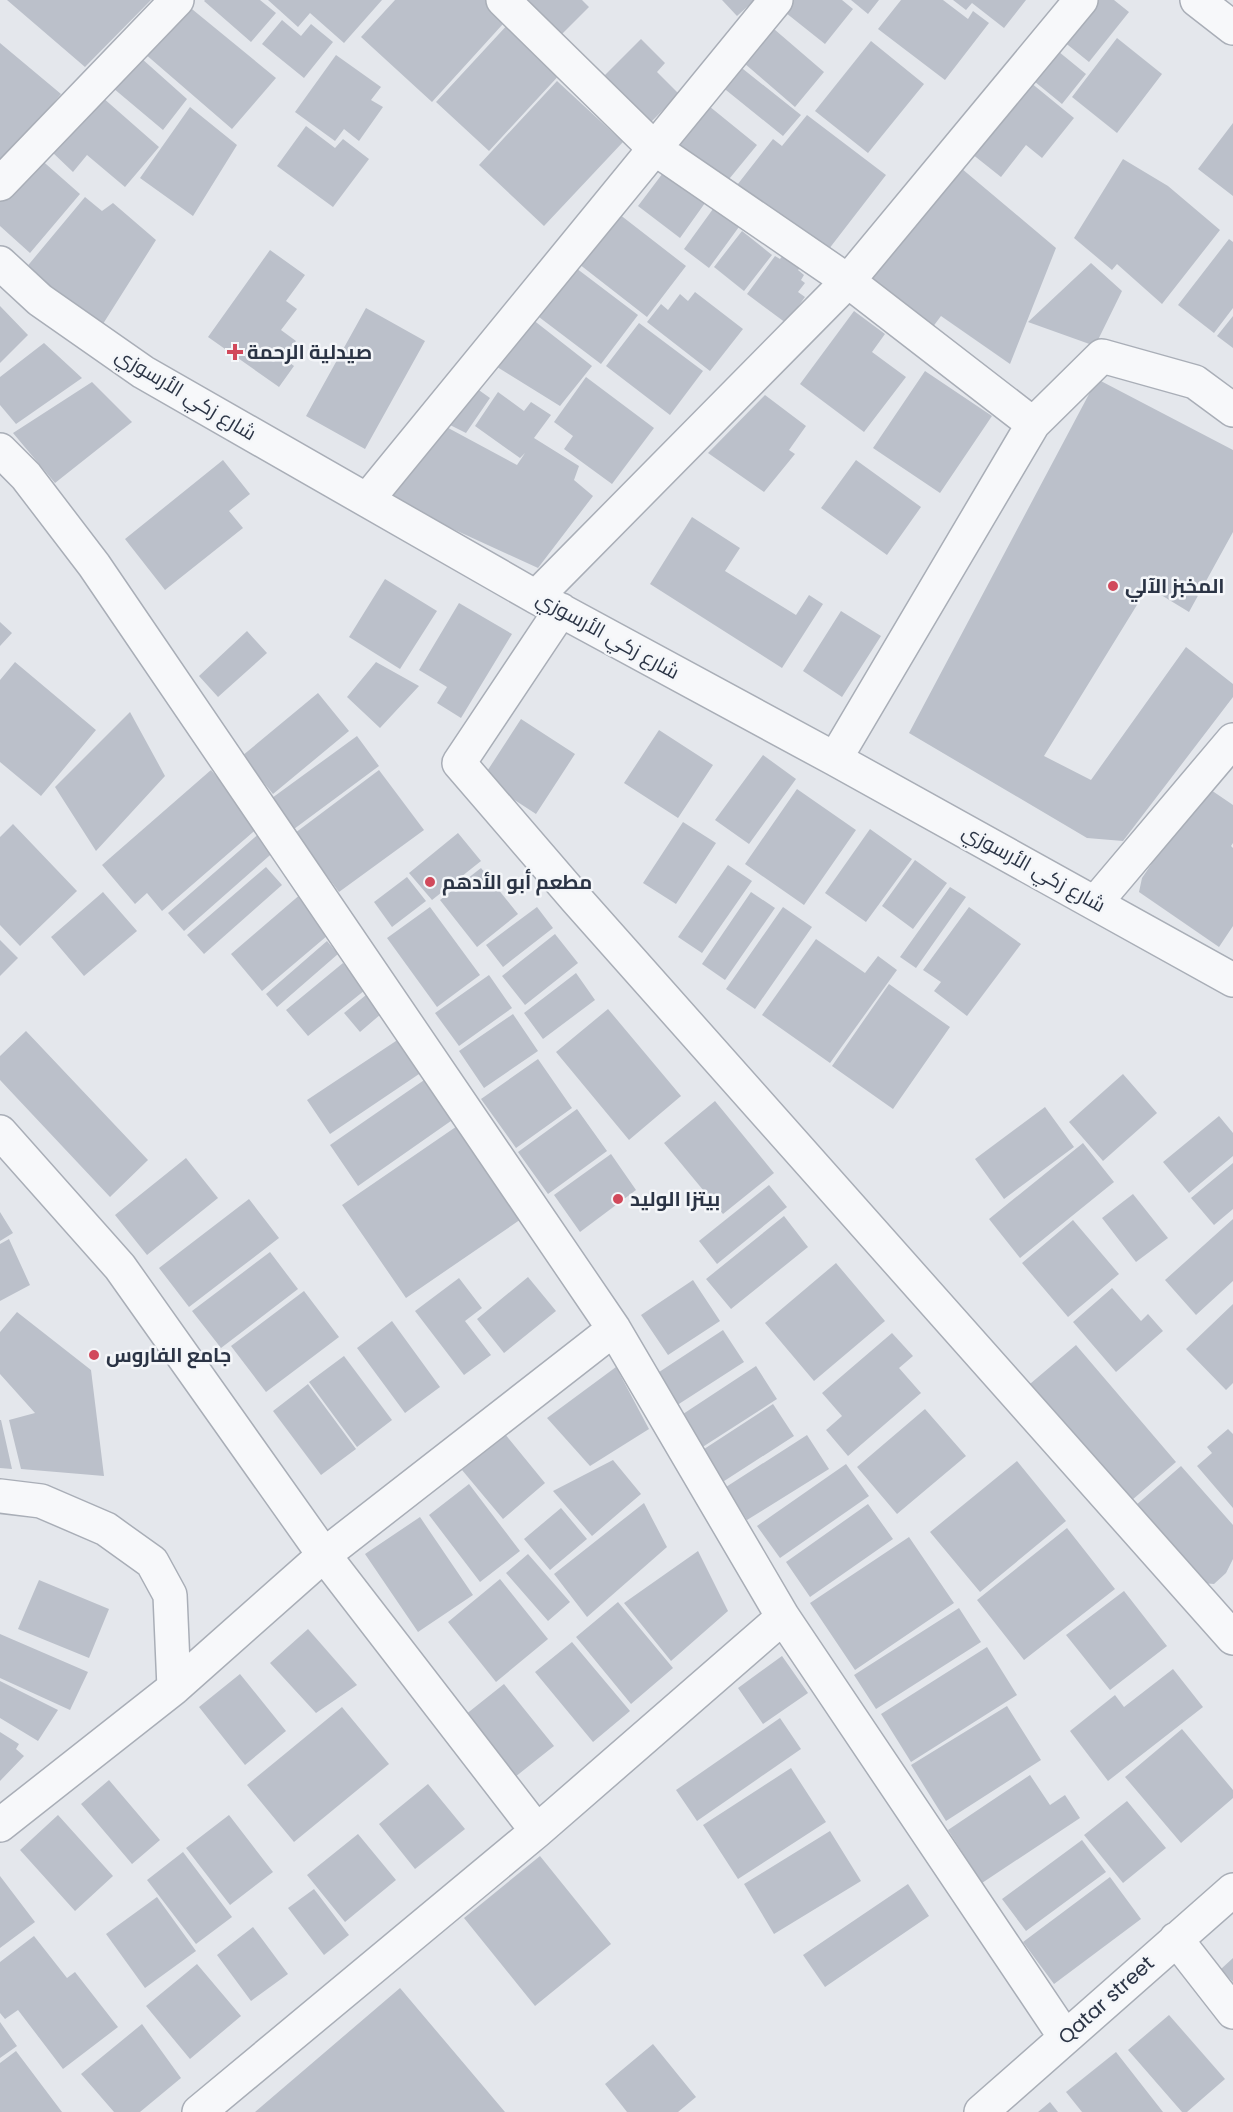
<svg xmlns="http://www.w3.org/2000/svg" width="1233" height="2112" font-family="Poppins,Cairo,sans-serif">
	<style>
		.building { fill: #bbc0ca }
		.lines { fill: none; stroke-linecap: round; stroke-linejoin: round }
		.minor-casing { stroke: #a9aeb7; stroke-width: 36 }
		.minor { stroke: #f7f8fa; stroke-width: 33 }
		.poi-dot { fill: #d1495b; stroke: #f4f6f9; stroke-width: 2 }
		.labels { text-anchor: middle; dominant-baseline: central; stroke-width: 5; stroke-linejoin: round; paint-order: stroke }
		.poi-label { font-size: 20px; font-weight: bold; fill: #2b3445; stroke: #f4f6f9; text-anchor: start }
		.street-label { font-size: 20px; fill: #2b3445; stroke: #f4f6f9 }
	</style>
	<rect width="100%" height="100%" fill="#e4e7ec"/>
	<path class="building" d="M7,0H151L85,67Z
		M205,0H260L276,13L251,42L204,1Z
		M268,0H382L344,43L310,13L298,27Z
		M395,0H497L512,14L432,102L361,37Z
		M512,0H582L589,7L554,42Z
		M722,0H755L737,16Z
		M789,0H842L853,9L825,44L781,9Z
		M851,0H879L868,14Z
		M901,0H943L968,19L973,11L989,23L945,80L878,29Z
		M953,0H1026L1004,28L972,3L966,10Z
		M1088,0H1114L1129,12L1089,62L1058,37Z
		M187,5L276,78L232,129L144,53Z
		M282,20L301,36L311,24L333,42L304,78L262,44Z
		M510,22L563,71L489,151L436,102Z
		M767,23L824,72L795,107L737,57Z
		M1117,38L1162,74L1117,133L1072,97Z
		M641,39L665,63L657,72L679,94L645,128L598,82Z
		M871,41L924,84L868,153L815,111Z
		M0,43L61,94L0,166Z
		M1053,47L1086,74L1062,104L1029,77Z
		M336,55L381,87L371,100L383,107L359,141L344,129L335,141L295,112Z
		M141,58L187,99L163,130L113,88Z
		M738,65L801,115L783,136L721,86Z
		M1025,78L1074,118L1042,158L1026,145L1001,177L967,150Z
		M557,81L623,142L544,226L479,165Z
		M102,97L159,147L125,187L87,155L73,172L51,151Z
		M704,102L757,145L725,184L673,141Z
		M190,107L237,145L193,216L140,178Z
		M807,115L886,175L822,258L734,189L773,139L782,146Z
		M1233,123V196L1198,169Z
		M306,126L335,148L343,139L369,159L333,207L277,166Z
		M38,157L80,194L30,253L0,226V194Z
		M1123,159L1168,186L1220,230L1162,304L1117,264L1112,270L1074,238Z
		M955,163L1056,248L1010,364L941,316L929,332L860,280Z
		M669,165L710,196L680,238L638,206Z
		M85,197L102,211L113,203L156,240L96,335L20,275Z
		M718,202L744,220L709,268L684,249Z
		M619,214L686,266L647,317L579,264Z
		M742,231L772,255L744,291L714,267Z
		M1229,239L1233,242V308L1214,333L1178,305Z
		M270,250L305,275L286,301L297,309L281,330L296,341L283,358L294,366L279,387L208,337Z
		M784,254L801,267L798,270L804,275L801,280L805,283L798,292L805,297L786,323L747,294L775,256L780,259Z
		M1091,263L1122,291L1095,346L1028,322Z
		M572,265L638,315L601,364L535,314Z
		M695,292L743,329L710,371L647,322L661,304L668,310L680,294L688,301Z
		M0,306L28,335L0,363Z
		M366,308L425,341L365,449L306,416Z
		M854,311L885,334L872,352L906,377L864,432L800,384Z
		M1233,316V348L1217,336Z
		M532,319L592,366L560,406L494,365Z
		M639,323L703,371L670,415L606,366Z
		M44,343L82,378L16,424L0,405V377Z
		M925,371L992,416L940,493L873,448Z
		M586,377L654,428L612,484L564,449L573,436L554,422Z
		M1097,379L1233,450V532L1189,612L1148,587L1044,756L1091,780L1186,647L1233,684V697L1123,841L1087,838L909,733Z
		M92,382L132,422L55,483L13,433Z
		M469,383L490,398L466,433L440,420Z
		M498,392L524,411L531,402L551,415L534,438L579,466L574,480L593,496L538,568L381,496L439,423L517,465L525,453L520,458L475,426Z
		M765,395L806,426L789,450L795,454L764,492L708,453Z
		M223,460L250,494L229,511L243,528L165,590L125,539Z
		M856,460L921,507L887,555L821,508Z
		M692,517L740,548L725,571L796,615L809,595L823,604L782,668L650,584Z
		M385,579L437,611L400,669L349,637Z
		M459,603L512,634L461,718L437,703L447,687L419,670Z
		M841,611L881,636L842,697L803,671Z
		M0,622L12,633L0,646Z
		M247,631L267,653L218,697L199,676Z
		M15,662L96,730L41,796L0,762V680Z
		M376,662L419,686L380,728L347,697Z
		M318,693L349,731L273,794L242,756Z
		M130,712L165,776L96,851L55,787Z
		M521,719L575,754L536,814L482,779Z
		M659,730L713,765L678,818L624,783Z
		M357,736L379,766L294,829L272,798Z
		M763,755L796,779L749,844L715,820Z
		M211,770L260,826L162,911L147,893L135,904L102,865Z
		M379,770L424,830L339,892L295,833Z
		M797,789L856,830L804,905L745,864Z
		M1211,790L1233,805V843L1231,846L1233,848V926L1219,947L1139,892L1142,878L1199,793Z
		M683,822L716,843L676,904L643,883Z
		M13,824L77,891L20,946L0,925V837Z
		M870,829L912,859L866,922L825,893Z
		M262,831L277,849L184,931L168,913Z
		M458,833L481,861L432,900L409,873Z
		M915,860L947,883L913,929L882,906Z
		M728,865L752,881L702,953L678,937Z
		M266,867L282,885L204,954L187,935Z
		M481,868L518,914L477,947L440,900Z
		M407,877L426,901L392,927L374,902Z
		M950,887L966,897L916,968L900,957Z
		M103,892L137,931L84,976L51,937Z
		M751,892L775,908L725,980L702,964Z
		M302,893L334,930L262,991L231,954Z
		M430,907L480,975L437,1007L387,938Z
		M537,907L553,928L503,967L486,945Z
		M783,907L812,927L755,1009L726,989Z
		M969,907L1021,944L967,1016L934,991L941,982L923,970Z
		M555,934L578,963L525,1005L502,976Z
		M816,939L865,973L878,956L897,970L830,1063L762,1015Z
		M0,940L18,958L0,976Z
		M327,941L338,954L277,1007L266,994Z
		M343,963L365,990L308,1036L286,1010Z
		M576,973L595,1000L543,1039L524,1013Z
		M489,975L512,1008L459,1046L435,1013Z
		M889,984L950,1027L893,1109L832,1066Z
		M366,995L381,1014L360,1032L344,1013Z
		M608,1009L681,1096L629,1140L556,1052Z
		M513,1014L538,1051L484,1088L459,1051Z
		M26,1031L148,1160L110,1197L0,1080V1056Z
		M402,1037L425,1070L330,1134L307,1100Z
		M538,1059L572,1108L516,1148L481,1099Z
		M1123,1074L1157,1113L1103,1161L1069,1122Z
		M430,1076L458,1116L358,1186L330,1145Z
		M715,1101L774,1173L723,1214L664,1143Z
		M1045,1107L1074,1147L1004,1199L975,1159Z
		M577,1109L607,1151L548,1194L518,1152Z
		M1219,1116L1233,1133V1156L1189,1193L1163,1162Z
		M463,1122L527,1215L406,1298L342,1205Z
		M1083,1143L1114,1182L1020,1258L989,1219Z
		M611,1154L636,1190L580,1232L554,1195Z
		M186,1158L218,1198L147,1255L115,1215Z
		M1233,1163V1209L1214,1225L1191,1198Z
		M769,1185L787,1207L717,1264L699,1241Z
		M1133,1194L1168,1238L1136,1262L1102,1218Z
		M249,1199L279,1238L189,1307L159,1268Z
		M0,1212L13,1233L0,1241Z
		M784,1216L808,1247L731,1309L706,1279Z
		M1233,1219V1281L1196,1315L1165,1280Z
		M1073,1220L1119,1274L1068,1317L1022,1263Z
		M9,1239L30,1285L0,1301V1244Z
		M270,1252L298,1289L221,1348L192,1311Z
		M836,1263L885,1321L814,1381L765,1323Z
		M528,1277L556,1311L504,1353L477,1319Z
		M459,1278L482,1308L465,1321L491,1355L464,1375L415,1311Z
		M693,1280L720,1321L668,1355L641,1315Z
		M1112,1288L1141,1321L1148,1314L1163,1331L1116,1372L1073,1322Z
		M304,1291L339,1337L266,1392L231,1346Z
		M1233,1304V1383L1226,1390L1186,1349Z
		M17,1312L91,1370L104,1476L21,1469L9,1420L35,1413L0,1374V1332Z
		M392,1321L440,1387L405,1413L357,1348Z
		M723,1330L744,1362L668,1411L647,1380Z
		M892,1333L913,1356L899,1368L921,1393L848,1456L826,1430L842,1416L822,1393Z
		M1076,1345L1176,1462L1124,1507L1024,1389Z
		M344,1356L392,1420L357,1447L309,1382Z
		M756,1366L777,1399L701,1448L680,1416Z
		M616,1367L649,1429L590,1466L547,1418Z
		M308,1384L356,1449L321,1475L273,1411Z
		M773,1404L794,1436L718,1485L698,1453Z
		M925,1409L966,1456L897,1514L857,1467Z
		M0,1420H1L12,1469L0,1468Z
		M1228,1429L1233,1434V1508L1197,1466L1212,1453L1207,1447Z
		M505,1434L545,1483L503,1519L462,1470Z
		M807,1435L829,1469L747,1520L726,1487Z
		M613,1460L641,1494L592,1536L553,1491Z
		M1017,1461L1066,1521L980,1592L930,1532Z
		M846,1464L869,1496L780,1558L757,1526Z
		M1181,1466L1233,1525V1559L1226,1573L1214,1584L1190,1582L1128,1512Z
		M469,1484L520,1551L480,1582L429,1515Z
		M644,1503L667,1547L587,1617L554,1574Z
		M868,1504L893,1539L810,1597L786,1562Z
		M561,1508L587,1539L550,1570L524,1539Z
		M420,1517L473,1595L418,1632L365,1554Z
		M1067,1528L1115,1589L1024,1660L977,1600Z
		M909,1537L954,1603L855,1670L810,1603Z
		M698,1551L728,1611L671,1661L624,1603Z
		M528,1554L570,1602L548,1621L506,1573Z
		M500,1579L548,1639L496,1682L448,1622Z
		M39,1580L109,1609L89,1658L18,1629Z
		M1124,1591L1167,1646L1110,1690L1066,1635Z
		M618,1602L673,1668L631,1704L576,1637Z
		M959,1608L981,1642L876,1709L854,1675Z
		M308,1629L357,1685L316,1713L270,1663Z
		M0,1634L88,1672L70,1710L0,1678Z
		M572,1642L630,1711L593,1742L535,1672Z
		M987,1647L1017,1695L911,1762L881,1714Z
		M782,1656L808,1693L763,1724L738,1688Z
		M1173,1669L1203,1707L1108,1781L1070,1731L1115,1695L1124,1707Z
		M240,1674L286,1731L245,1765L199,1707Z
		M0,1681L58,1710L38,1741L0,1718Z
		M504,1684L554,1746L510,1781L460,1719Z
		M1007,1706L1041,1760L946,1821L911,1765Z
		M342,1707L389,1764L294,1842L247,1785Z
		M780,1718L801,1749L697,1821L676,1790Z
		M1182,1729L1233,1790V1798L1181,1843L1125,1777Z
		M0,1732L19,1744L16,1749L24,1756L0,1781Z
		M791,1768L826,1822L738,1879L703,1825Z
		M1030,1775L1050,1805L1065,1795L1080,1818L982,1883L948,1830Z
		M109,1780L160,1840L132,1864L81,1804Z
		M428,1784L465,1829L415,1869L379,1824Z
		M1127,1801L1166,1848L1123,1883L1084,1835Z
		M58,1815L113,1876L75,1911L20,1850Z
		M229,1815L273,1872L230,1905L186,1848Z
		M830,1831L861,1881L774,1934L744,1884Z
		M358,1834L396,1880L345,1922L307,1875Z
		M1082,1840L1106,1872L1026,1931L1002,1899Z
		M183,1852L232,1917L196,1944L147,1880Z
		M540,1856L611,1944L535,2006L464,1918Z
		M0,1876L35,1922L0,1948Z
		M1110,1877L1141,1919L1054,1984L1023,1942Z
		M908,1884L929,1916L825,1987L803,1955Z
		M314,1889L349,1935L324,1955L288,1908Z
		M157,1897L196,1951L145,1988L106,1934Z
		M253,1927L288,1974L251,2001L217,1955Z
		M34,1936L67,1978L75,1972L118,2027L63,2069L18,2010L5,2019L0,2013V1962Z
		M1233,1958V1982L1221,1969Z
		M197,1964L241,2016L190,2059L146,2006Z
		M400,1988L505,2112H255Z
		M1169,2015L1225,2079L1187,2112H1182L1128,2050Z
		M0,2022L17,2046L0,2058Z
		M142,2024L181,2078L140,2112H114L81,2074Z
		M653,2044L696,2097L678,2112H627L605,2084Z
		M16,2051L62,2112H0V2063Z
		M1116,2052L1163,2112H1082L1066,2092Z
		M1050,2102L1058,2112H1038Z"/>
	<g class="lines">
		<g class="minor-casing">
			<path id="minor" d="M503,0L654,148L848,281L1033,424L1102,356L1195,382L1233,410
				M1197,0L1233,28
				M0,184L177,0
				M0,263L40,300L143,372L536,597L835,759L1233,980
				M0,450L26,476L94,565L614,1329L783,1617L1065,2037
				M367,500L776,0
				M536,597L848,281L1081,0
				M561,610L459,763L577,900L1233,1638
				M835,759L1033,424
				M1096,902L1233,740
				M0,1132L120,1267L324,1555L537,1831
				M0,1496L41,1501L106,1529L152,1562L170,1595L174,1688
				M0,1825L174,1688L324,1555L614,1329
				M1176,1939L1233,2012
				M199,2112L537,1831L783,1617
				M981,2112L1233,1890"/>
		</g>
		<use href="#minor" class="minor"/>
	</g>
	<g class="poi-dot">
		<path d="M232 343h6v6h6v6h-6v6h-6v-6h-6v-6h6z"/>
		<circle cx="1113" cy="586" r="6"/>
		<circle cx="430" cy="882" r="6"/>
		<circle cx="618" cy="1199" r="6"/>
		<circle cx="94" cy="1355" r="6"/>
	</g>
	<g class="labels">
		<g class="poi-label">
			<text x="247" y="352">صيدلية الرحمة</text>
			<text x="1125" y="586">المخبز الآلي</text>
			<text x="442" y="882">مطعم أبو الأدهم</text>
			<text x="630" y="1199">بيتزا الوليد</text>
			<text x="106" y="1355">جامع الفاروس</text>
		</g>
		<g class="street-label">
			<text transform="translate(186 394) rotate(31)">شارع زكي الأرسوزي</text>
			<text transform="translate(608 635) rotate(29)">شارع زكي الأرسوزي</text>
			<text transform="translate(1034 868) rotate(29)">شارع زكي الأرسوزي</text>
			<text transform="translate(1106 2000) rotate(-42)">Qatar street</text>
		</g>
	</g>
</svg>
